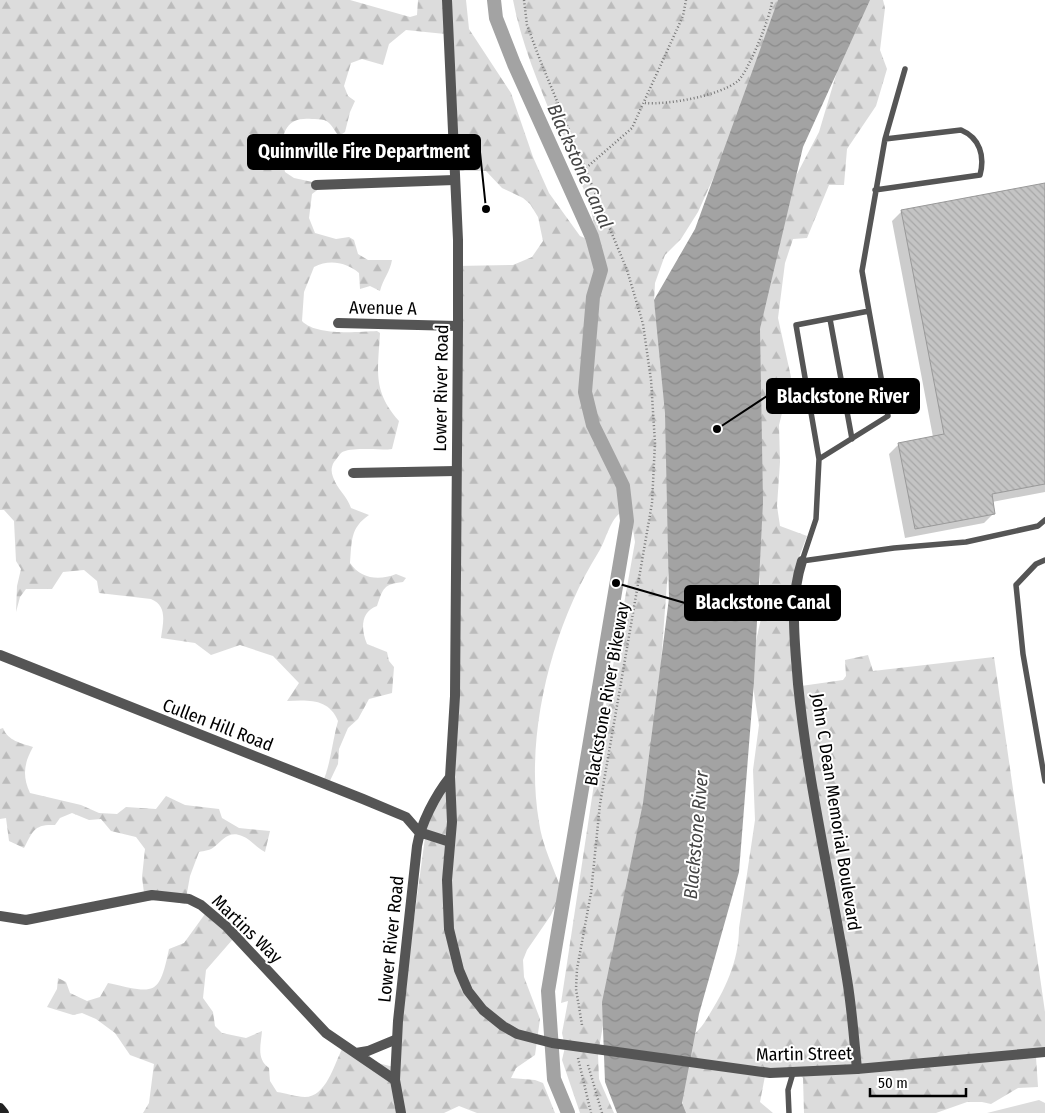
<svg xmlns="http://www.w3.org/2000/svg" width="1045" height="1113" font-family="'Fira Sans Condensed',sans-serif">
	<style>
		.grass { fill: #dcdcdc }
		.forest { fill: url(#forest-firs) }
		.water { fill: url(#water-waves) }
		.shadow { fill: #0003 }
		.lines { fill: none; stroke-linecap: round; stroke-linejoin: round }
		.canal { stroke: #a3a3a3; stroke-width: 14 }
		.building { fill: url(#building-back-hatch); stroke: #999 }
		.path { stroke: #777; stroke-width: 2.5; stroke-dasharray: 1 2.5; stroke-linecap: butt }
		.service { stroke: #555; stroke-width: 5.5 }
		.minor { stroke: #555; stroke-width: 10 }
		.tertiary { stroke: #555; stroke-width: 10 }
		.secondary { stroke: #222; stroke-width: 10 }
		.labels { text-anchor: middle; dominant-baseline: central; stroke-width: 4; stroke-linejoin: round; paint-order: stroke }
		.street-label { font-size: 18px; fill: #000; stroke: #fff }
		.water-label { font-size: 19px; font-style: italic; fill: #444; stroke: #fff }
		.leader { fill: none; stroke: #000; stroke-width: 2 }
		.callout-dot { fill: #000; stroke: #fff; stroke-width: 2 }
		.callout { fill: #000; stroke: #000; stroke-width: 2 }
		.callout-label { font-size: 19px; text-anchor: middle; font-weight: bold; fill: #fff }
	</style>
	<defs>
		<pattern id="forest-firs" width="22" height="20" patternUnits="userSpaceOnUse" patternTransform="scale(1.25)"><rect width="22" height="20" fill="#dcdcdc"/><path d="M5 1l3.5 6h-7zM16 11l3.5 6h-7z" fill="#bbb"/></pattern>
		<pattern id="water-waves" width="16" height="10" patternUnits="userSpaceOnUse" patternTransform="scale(1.25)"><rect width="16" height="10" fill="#a3a3a3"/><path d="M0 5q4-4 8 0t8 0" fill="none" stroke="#8b8b8b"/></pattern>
		<pattern id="building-back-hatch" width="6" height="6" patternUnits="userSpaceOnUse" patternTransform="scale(1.25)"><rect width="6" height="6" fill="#c4c4c4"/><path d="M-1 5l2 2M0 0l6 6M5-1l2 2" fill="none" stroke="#a7a7a7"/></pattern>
	</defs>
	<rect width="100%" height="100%" fill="#fff"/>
	<path class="grass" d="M1039,1100L1045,1103V1113H987Z"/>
	<path class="forest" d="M0,0H350L410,17L417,15L418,0H466L469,29L511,93L533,157L549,193L580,236L594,242C599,207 568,159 556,127C540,87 521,43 513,0H787L743,112L698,212L681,239L665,255L655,283L654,302L666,349L675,524L667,583L649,822L605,1014L598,1054L599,1079L614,1113H580L562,1060L565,1047L562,1033L568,1001L561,1003L605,711L635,542L631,517L622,512C610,518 606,541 598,553C552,627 524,735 539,822C542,845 554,869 562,891L551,915L527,950L523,960L524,977L540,1019L535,1055L516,1068L511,1078L535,1080L543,1083L555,1113H477L459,1106L444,1113H143L149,1103L154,1064L130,1055L115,1033L96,1019L82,1013L73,1015L47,1007L57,989L58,978L66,982L70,993L87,1001L100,997L108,983C154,993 159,998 169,949L184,943L205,914L233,939L206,970L203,998L213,1012L215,1026L222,1033L246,1038L262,1031C261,1044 256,1059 269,1068L270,1081L277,1092C286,1093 296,1097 305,1097C326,1097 334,1065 342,1049L365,1060L394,1067L426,830L454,760L456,266L513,265L532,257L543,241L538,217L530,204L523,198L502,188L486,171H453L445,34L406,30L389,44L383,65L362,59L351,63L344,86L348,96L355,101L350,112L345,132L339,136C334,131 332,123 324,120C321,119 315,119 312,119C278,115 280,147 285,172L294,178L317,183L320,188L312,194L309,218L315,233L336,239L349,237L354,240L358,254L368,260H392C390,272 383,279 380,291L370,286L360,289L359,273C346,262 329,259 314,267L304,292L302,321C316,336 357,332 377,331L380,333C378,370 372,391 399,421L392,449C379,451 351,446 341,453C339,455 336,460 334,462C331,467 331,472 333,477C337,489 347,496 351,508L369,515C350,528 352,541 350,563C361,579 379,581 396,574L406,578L403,582C383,584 383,589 377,606C360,612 361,630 367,644L387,652L389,661L394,667L392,693L369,699L358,719L348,728L339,749L338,764L327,787L322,784C331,764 332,742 338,721C329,699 310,700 287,701L299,683L273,656L240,645L211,655L195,643L161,638C163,623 168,606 151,599L99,593L97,581L84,570L63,572L52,589H26L20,597L16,612L17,586L21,569L16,561L14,521L4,510H0Z
		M861,0H883L885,8L880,50L887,69L876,106L847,149L844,185H829L807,238L793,239L785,263L778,318L791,377L779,425L780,462L777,506L780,526L807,536L799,557L794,605L801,686L843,680L846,676L845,660L868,655L873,671L994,657L1045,1012V1055L1036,1057L1038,1087L1018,1088L991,1104L982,1102H967L936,1113H804L803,1078L801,1076H765L760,1102L773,1113H683C682,1091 678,1065 687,1045C691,1036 701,1029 706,1020C724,992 739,962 739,928L755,820L753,770L759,725L750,667L763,610L756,548L747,394L787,193L819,132L847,38Z
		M3,728C8,741 21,743 33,747C24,763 22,776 30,793L81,805L99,813L117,814L126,807L156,809L166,796L185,805L219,809L222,818L239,828L270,831L265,852C256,848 251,839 242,836C229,830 223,840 214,847C211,850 204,851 199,852L190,876L185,904L164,900L145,901L142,877L145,849L136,837L111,831L101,819L89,820L72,813L60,818L55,825C34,824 33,831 24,848L9,841L6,818L0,819V729Z"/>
	<path class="water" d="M778,0H870L803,147L760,329L763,502L754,681L739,872L699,1014L682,1103L686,1113H617L605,1082L602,1002L643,803L669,598L665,413L654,300L695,229Z"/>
	<path class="shadow" d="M1045,184V492L992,502L994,513L984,523L905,538L889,454L899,444L933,437L892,221L902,211Z"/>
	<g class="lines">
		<path class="canal" d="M494,0L496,18L514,64L592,237L601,270L593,297L585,392L593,425L623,486L627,521L548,991L554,1079L568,1113"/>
	</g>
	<path class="building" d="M1045,183V484L992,494L995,514L915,529L898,443L944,434L901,210Z"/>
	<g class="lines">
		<path class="path" d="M524,0L527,25L540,60L627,270L643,324L651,380L655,443L652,503L600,804L591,893L577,969L576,989L582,1025
			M645,103C668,105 719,96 738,81C748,72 772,14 772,0
			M586,168L632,128L683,16L686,0
			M782,383L798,381
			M578,1058L591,1113
			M588,1065L602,1113"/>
		<path class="service" d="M875,190L980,175C985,156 980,138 961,130L885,139
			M869,311L862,271L885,139L905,69
			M830,319L852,439
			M819,459L796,325L869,311L888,416L819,459L816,519L802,561L894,548L966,542L1038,526L1045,520
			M1045,560L1036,564L1016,585L1023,654L1045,781
			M789,1113L788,1090L793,1073"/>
		<path class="minor" d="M316,185L454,180
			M338,323L458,326
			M353,473L456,471
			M802,561C789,601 795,643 798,684C808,784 831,881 847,979C852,1009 854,1039 857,1069
			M0,916L26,920L152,895L189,899L201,905L227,927L326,1033L395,1080
			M356,1053L368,1051L397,1039"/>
		<path class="tertiary" d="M447,0L458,240V326L455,696L450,777L452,822L447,880L449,929L459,970L468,991L483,1010L503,1026L517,1034L552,1043L770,1073L857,1069L1045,1052
			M0,655L363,799L406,817L419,832L450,842
			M401,1113L395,1080L398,1021L417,846C421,823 435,796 450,777"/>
		<path class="secondary" d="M0,1108L4,1113"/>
	</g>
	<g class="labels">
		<g class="street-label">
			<text transform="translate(383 308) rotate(1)">Avenue A</text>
			<text transform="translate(441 388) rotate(-89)">Lower River Road</text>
			<text transform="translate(607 694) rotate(-80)">Blackstone River Bikeway</text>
			<text transform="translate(218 725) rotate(21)">Cullen Hill Road</text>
			<text transform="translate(836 812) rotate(81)">John C Dean Memorial Boulevard</text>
			<text transform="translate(247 929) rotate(44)">Martins Way</text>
			<text transform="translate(391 939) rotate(-84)">Lower River Road</text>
			<text transform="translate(804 1054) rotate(-1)">Martin Street</text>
		</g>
		<g class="water-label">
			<text transform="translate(580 166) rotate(66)">Blackstone Canal</text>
			<text transform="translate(696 835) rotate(-85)">Blackstone River</text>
		</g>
	</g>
	<path class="leader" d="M486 209L480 152M717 429L767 396M616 583L685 603"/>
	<g class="callout-dot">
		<circle cx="486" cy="209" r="5"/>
		<circle cx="717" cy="429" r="5"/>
		<circle cx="616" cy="583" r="5"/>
	</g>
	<g class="callout">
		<rect x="248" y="135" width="232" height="34" rx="5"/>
		<rect x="767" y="379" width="152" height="34" rx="5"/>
		<rect x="685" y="586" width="155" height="34" rx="5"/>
	</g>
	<g class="callout-label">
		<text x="364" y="158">Quinnville Fire Department</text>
		<text x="843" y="403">Blackstone River</text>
		<text x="763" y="609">Blackstone Canal</text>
	</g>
	<path d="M870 1088v8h96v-8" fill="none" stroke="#000000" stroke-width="2.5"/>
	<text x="878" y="1088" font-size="15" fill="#000000" stroke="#ffffff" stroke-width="4" paint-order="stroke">50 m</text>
</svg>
